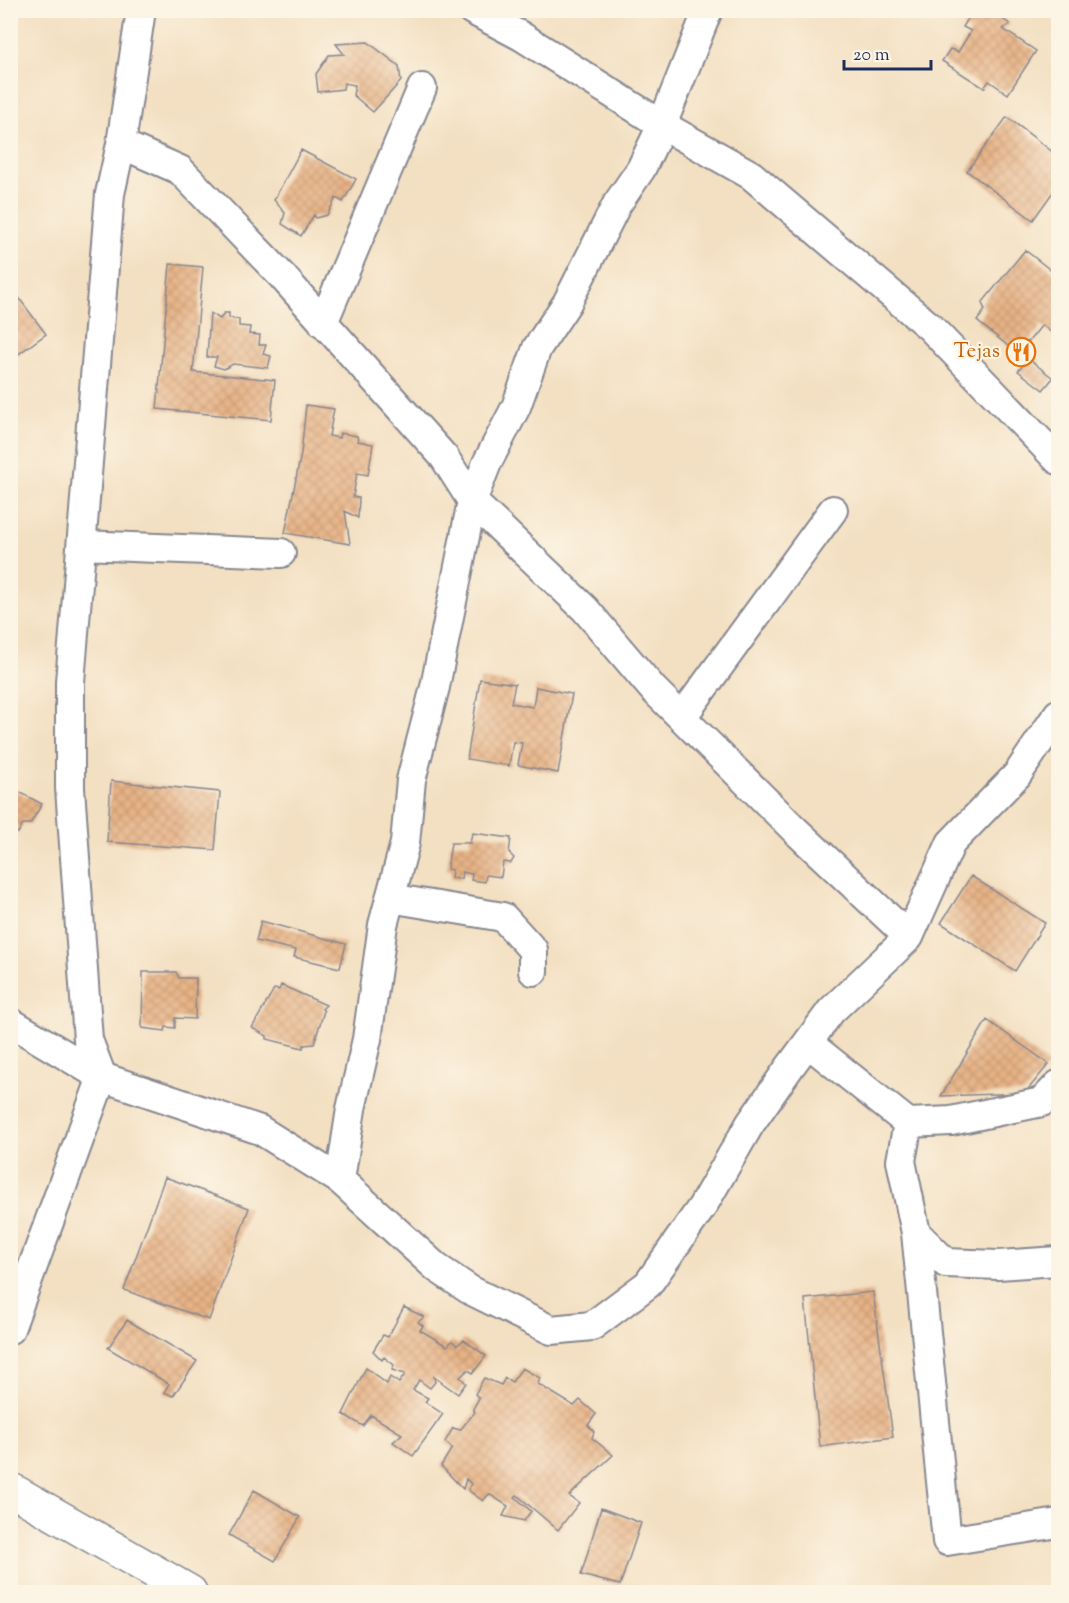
<svg xmlns="http://www.w3.org/2000/svg" width="1069" height="1603" font-family="'Sorts Mill Goudy',serif">
	<style>
		.building { fill: url(#building-cross-hatch) }
		.lines { fill: none; stroke-linecap: round; stroke-linejoin: round }
		.minor-casing { stroke: #878790; stroke-width: 32 }
		.major-casing { stroke: #878790; stroke-width: 36 }
		.minor { stroke: #fff; stroke-width: 28 }
		.major { stroke: #fff; stroke-width: 33 }
		.labels { text-anchor: middle; dominant-baseline: central; stroke-width: 4.5; stroke-linejoin: round; paint-order: stroke }
		.food-label { font-size: 21px; fill: #c56008; stroke: #fcf5e5; text-anchor: end }
	</style>
	<defs>
		<pattern id="building-cross-hatch" width="8" height="8" patternUnits="userSpaceOnUse" patternTransform="scale(1.5)"><rect width="8" height="8" fill="#e7b285"/><path d="M0 0l8 8M0 8l8-8" fill="none" stroke="#c69975"/></pattern>
	</defs>
	<rect width="100%" height="100%" fill="#fcf5e5"/>
	<filter id="ink" filterUnits="userSpaceOnUse"><feTurbulence type="fractalNoise" baseFrequency=".0167" numOctaves="2"/><feDisplacementMap in="SourceGraphic" scale="12" xChannelSelector="R" yChannelSelector="G"/><feConvolveMatrix kernelMatrix="1 2 1 2 8 2 1 2 1" color-interpolation-filters="sRGB"/></filter>
	<filter id="wash" filterUnits="userSpaceOnUse"><feTurbulence type="fractalNoise" baseFrequency=".008" numOctaves="4" result="noise"/><feDisplacementMap in="SourceGraphic" scale="24" xChannelSelector="R" yChannelSelector="G"/><feGaussianBlur stdDeviation="1.35" result="paint"/><feColorMatrix in="noise" values="0 0 0 0 0 0 0 0 0 0 0 0 0 0 0 0 0 1.4 0 .05"/><feComposite in="paint" operator="in"/></filter>
	<g filter="url(#wash)">
		<rect width="100%" height="100%" fill="#f3dfc1"/>
		<g id="blocks">
			<path class="building" d="M973,10H989L1010,24L1003,29L1036,51L1008,94L989,81L984,88L942,61L950,49L958,52L971,31L963,27Z
				M368,42L399,66L401,81L373,112L353,95L355,85L344,83L343,89L318,92L316,74L329,55L344,54L336,44Z
				M1007,117L1058,156V185L1033,220L967,171Z
				M301,150L356,179L343,202L336,198L327,215L316,218L314,215L301,236L282,224L285,213L274,200Z
				M1025,250L1058,276L1055,285L1058,288V324L1052,333L1042,325L1020,352L1053,378L1043,390L1018,371L1027,361L977,321L985,310L982,303Z
				M170,264L203,267L193,372L275,380L271,420L157,409Z
				M10,286L46,334L10,360Z
				M210,313L220,319L224,313H229V318L239,319V326L250,327L249,334L260,335L259,345H266L263,354L271,356L268,368L233,364L224,369L214,366L217,357H207Z
				M306,405L334,409L329,436L339,438L340,433L357,436L358,441L373,444L368,475L357,473L353,497L359,498L358,518L345,511L350,544L285,533L301,454Z
				M480,679L515,684L511,703L533,707L536,687L572,694L558,773L518,765L522,743L513,742L509,766L467,759Z
				M111,781L220,792L215,850L107,842Z
				M10,787L42,804L30,824H23L18,833L10,829Z
				M472,833L511,838L509,853L514,858L511,863L503,862L501,877L486,875L485,882L471,880L472,874L462,872L461,879L451,878L452,870L447,869L451,843H470Z
				M971,876L1045,923L1015,971L941,923Z
				M261,921L346,944L340,968L294,957L296,950L256,941Z
				M143,972H176L179,978H196L195,1019L175,1018V1028L166,1027L165,1031L142,1028Z
				M281,985L326,1005L322,1009L324,1011L314,1044L304,1045L303,1048L267,1039V1036L252,1028L274,989L279,990Z
				M987,1020L1049,1064L1025,1093L941,1096Z
				M165,1177L249,1208L209,1320L124,1290Z
				M873,1292L893,1437L820,1447L805,1299Z
				M404,1307L424,1317L418,1322L423,1326L420,1330L447,1346L452,1341L457,1345L464,1340L486,1356L473,1373L468,1370L460,1377L466,1383L458,1394L434,1377L435,1382L430,1388L419,1380L413,1390L428,1398L425,1402L443,1414L413,1456L393,1442L402,1434L371,1415L363,1426L343,1414L366,1368L387,1384L390,1377L399,1383L405,1374L392,1370L394,1365L384,1357L382,1360L373,1351L383,1335L388,1337Z
				M127,1320L197,1361L173,1396L164,1392L169,1384L108,1348Z
				M522,1368L540,1378L538,1384L574,1406L580,1400L596,1414L588,1425L594,1432L592,1438L613,1455L569,1496L579,1503L558,1530L517,1495L515,1497L531,1511L524,1521L503,1516L508,1506L489,1494L483,1501L468,1490L471,1484L466,1479L463,1489L441,1466L452,1448L445,1442L453,1428L460,1430L475,1412L473,1409L479,1398L475,1394L484,1378L501,1385L505,1378L512,1382Z
				M254,1490L300,1517L275,1561L229,1535Z
				M601,1508L641,1523L620,1585L581,1575Z"/>
		</g>
	</g>
	<g filter="url(#ink)">
		<use href="#blocks" fill-opacity="0" stroke="#878790" stroke-width="1.5"/>
		<g class="lines">
			<g class="minor-casing">
				<path id="minor" d="M472,10L521,36L662,125L751,175L930,327L1058,460
					M121,144L141,10
					M323,323L422,88
					M82,545L281,553
					M682,717L833,510
					M390,898L503,917L533,950V971
					M909,937L795,830L653,689L585,609L472,501L444,457L282,276L180,170L121,144L110,194L70,682V788L88,1040L102,1077L260,1130L340,1180L437,1268L470,1290L551,1330L592,1326L648,1284L702,1207L750,1124L789,1068L831,1011L909,937L951,843L1017,775L1058,714
					M10,1022L102,1077L10,1329
					M808,1043L908,1123L901,1161L916,1233L946,1263L998,1265L1058,1261
					M908,1123L951,1121L1042,1102L1058,1085
					M340,1180L351,1109L367,1039L383,925L405,843L411,780L435,687L472,501L487,463L516,407L537,348L567,303L617,204L641,169L662,125L708,10
					M916,1233L947,1541L1058,1523"/>
			</g>
			<g class="major-casing">
				<path id="major" d="M10,1489L190,1592"/>
			</g>
			<use href="#minor" class="minor"/>
			<use href="#major" class="major"/>
		</g>
	</g>
	<defs>
		<g id="restaurant-ring" transform="scale(1.5)"><circle r="9.5" fill="#fcf5e5" stroke="#e8710a" stroke-width="1.5"/><path d="M-5-6h1v4h1v-4h1v4h1v-4h1v5L-1.5 .5V6h-2V.5L-5-1ZM5-6V6H3V1.5H1.5Q1.5-4 5-6Z" fill="#e8710a"/></g>
	</defs>
	<g fill-rule="evenodd">
		<use href="#restaurant-ring" x="1021" y="352"/>
	</g>
	<g class="labels">
		<g class="food-label">
			<text x="1000" y="352">Tejas</text>
		</g>
	</g>
	<rect width="1069" height="1603" fill="none" stroke="#fcf5e5" stroke-width="36"/>
	<path d="M844 60v9h87v-9" fill="none" stroke="#1b2f5e" stroke-width="3"/>
	<text x="853" y="60" font-size="18" fill="#1b2f5e" stroke="#fcf5e5" stroke-width="4.5" paint-order="stroke">20 m</text>
</svg>
